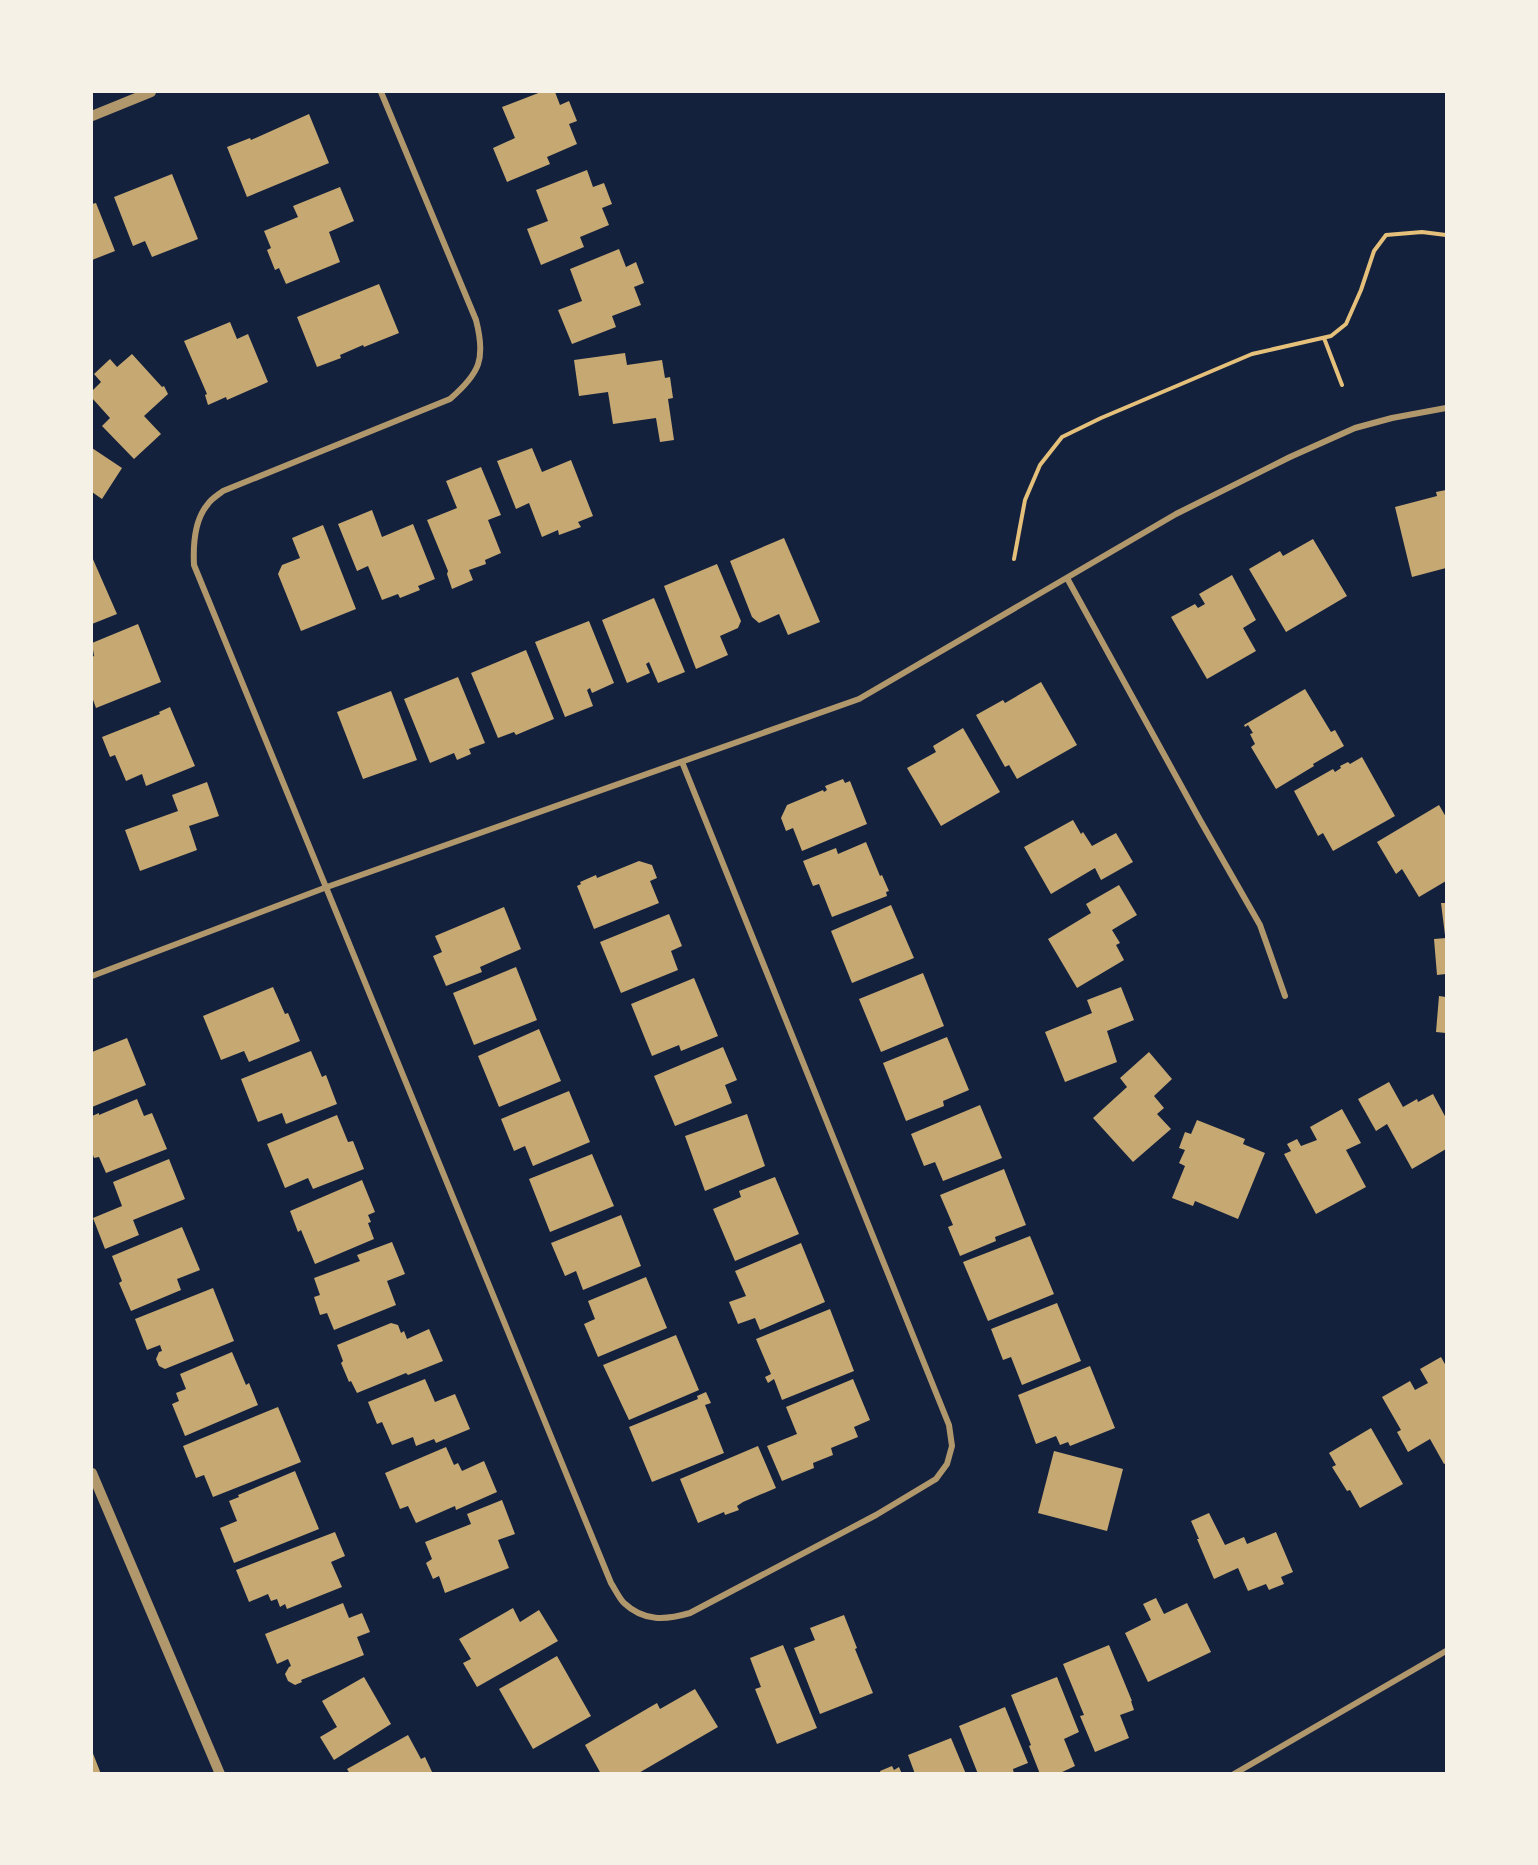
<svg xmlns="http://www.w3.org/2000/svg" width="1538" height="1865" font-family="'Fira Sans',sans-serif">
	<style>
		.building { fill: #c6a872 }
		.lines { fill: none; stroke-linecap: round; stroke-linejoin: round }
		.path { stroke: #e5c07b; stroke-width: 4 }
		.minor { stroke: #b1986c; stroke-width: 6 }
		.tertiary { stroke: #b1986c; stroke-width: 10 }
	</style>
	<rect width="100%" height="100%" fill="#14213d"/>
	<path class="building" d="M541,92H555L560,105L569,101L577,121L569,124L577,144L547,157L550,164L507,182L493,148L515,138L502,107Z
		M309,114L329,163L247,197L227,147L250,138L251,140Z
		M587,170L593,187L604,183L612,204L602,208L609,225L580,237L584,247L541,265L527,229L548,221L536,190Z
		M172,174L198,239L152,257L145,241L133,246L114,197Z
		M340,187L354,221L329,232L340,262L286,284L279,268L275,270L267,250L271,248L264,231L298,217L293,206Z
		M96,203L115,251L92,260V204Z
		M619,249L626,267L636,262L644,283L634,287L641,305L612,316L616,327L572,344L558,310L582,301L570,269Z
		M379,284L399,333L364,347L363,345L340,355L341,358L317,367L297,317Z
		M230,322L237,339L248,334L268,382L227,400L226,397L208,405L205,395L207,394L184,341Z
		M625,353L627,365L662,360L665,378L670,377L673,398L668,399L674,440L660,442L656,418L613,424L608,392L579,396L574,360Z
		M132,354L162,387L164,386L168,394L144,416L161,434L134,459L102,426L110,418L92,398V391L101,382L94,374L110,359L117,367Z
		M92,448L122,468L102,499L92,492Z
		M532,448L542,472L571,460L593,516L578,522L581,527L559,535L558,530L542,537L529,503L516,509L497,461Z
		M481,467L501,515L488,520L501,553L485,560L486,564L469,570L473,580L452,589L447,574L448,571L427,520L457,508L446,481Z
		M1446,490V568L1412,577L1395,507L1437,496L1436,492Z
		M372,510L382,537L413,524L435,579L418,586L420,590L400,598L398,594L382,600L368,566L357,571L338,524Z
		M323,525L356,609L301,631L278,574L282,565L300,558L292,538Z
		M784,538L820,622L788,635L779,614L759,623L752,617L730,561Z
		M1313,539L1347,596L1286,632L1249,569L1280,551L1283,556Z
		M92,557L117,614L92,624Z
		M717,564L741,621L738,628L720,636L728,655L696,669L664,586Z
		M1232,575L1256,620L1243,628L1256,651L1207,679L1171,617L1195,604L1198,608L1205,604L1199,594Z
		M654,598L685,672L658,683L649,662L646,664L650,673L627,683L602,620Z
		M589,621L614,683L592,693L590,688L587,690L593,706L565,717L535,642Z
		M138,624L161,682L96,708L92,697V657L94,656L92,643Z
		M526,650L554,719L516,735L514,732L498,738L471,673Z
		M458,677L485,743L469,749L471,754L457,760L454,753L430,763L404,699Z
		M1041,682L1077,745L1017,779L1009,765L1005,767L976,715L1003,700L1005,703Z
		M1305,689L1331,732L1335,730L1344,746L1313,764L1314,766L1276,789L1251,747L1255,744L1250,734L1253,733L1248,725L1245,727L1244,725Z
		M391,691L417,760L363,779L337,712Z
		M170,707L195,766L146,786L142,774L126,781L115,755L110,757L102,737L160,714L159,712Z
		M963,728L1000,792L941,826L907,768L936,752L933,746Z
		M1362,757L1395,816L1333,851L1323,833L1318,836L1294,791L1333,769L1335,772L1341,768L1340,766L1348,762L1350,764Z
		M843,779L845,783L850,781L867,824L802,851L793,828L786,831L781,818L787,805L823,790L824,792L827,790L825,786Z
		M207,782L219,816L189,826L197,850L140,871L125,830L178,811L172,795Z
		M1439,805L1446,817V881L1419,897L1402,869L1396,874L1377,842Z
		M1073,820L1081,834L1083,832L1092,846L1116,833L1133,862L1101,880L1095,868L1051,894L1024,847Z
		M866,842L880,876L882,875L889,891L886,892L887,896L832,917L819,884L813,886L803,861L836,848L838,854Z
		M639,861L652,865L657,878L650,881L659,903L594,929L577,886L581,884L580,882L596,875L597,878Z
		M1119,885L1137,915L1112,930L1120,943L1116,945L1124,960L1077,988L1048,939L1091,913L1086,904Z
		M1441,903H1446V935H1445Z
		M891,905L914,958L852,983L831,931Z
		M504,907L521,949L480,967L482,972L446,986L433,956L442,952L435,936Z
		M669,914L682,946L671,951L678,970L621,993L600,942Z
		M1446,938V974L1437,975L1434,939Z
		M516,967L537,1020L474,1045L453,993Z
		M923,973L944,1026L881,1052L859,999Z
		M694,978L718,1036L681,1051L679,1045L652,1056L631,1004Z
		M273,987L285,1014L288,1013L300,1041L249,1062L244,1051L221,1060L203,1016Z
		M1121,987L1134,1020L1107,1031L1117,1062L1065,1082L1045,1032L1092,1013L1087,1000Z
		M1439,996L1446,997V1033L1436,1032Z
		M539,1029L561,1081L499,1107L478,1056Z
		M947,1037L969,1090L943,1101L944,1106L906,1121L883,1063Z
		M127,1038L146,1085L92,1107V1052Z
		M723,1047L737,1080L725,1085L732,1103L675,1126L654,1076Z
		M311,1051L322,1077L326,1075L337,1104L286,1124L282,1113L258,1122L241,1079Z
		M1149,1052L1172,1079L1154,1096L1164,1108L1157,1114L1171,1129L1133,1162L1093,1118L1127,1087L1120,1078Z
		M1389,1082L1403,1107L1417,1099L1418,1102L1433,1094L1446,1118V1149L1412,1169L1387,1124L1376,1131L1358,1099Z
		M569,1091L590,1142L533,1166L525,1146L514,1151L501,1119Z
		M137,1099L144,1116L152,1113L167,1149L106,1173L99,1157L94,1158L92,1152V1116L99,1113V1115Z
		M980,1105L1002,1158L943,1181L935,1162L924,1166L911,1134Z
		M1342,1109L1361,1143L1346,1150L1366,1187L1316,1214L1284,1154L1291,1151L1287,1144L1297,1139L1301,1146L1317,1140L1310,1127Z
		M747,1114L765,1166L705,1191L685,1136Z
		M337,1115L348,1142L353,1141L364,1169L313,1189L308,1178L285,1188L267,1144Z
		M1197,1120L1245,1139L1243,1144L1265,1153L1238,1219L1195,1201L1193,1206L1172,1198L1185,1166L1179,1163L1185,1150L1179,1148L1185,1132L1191,1134Z
		M592,1154L614,1206L550,1232L529,1179Z
		M169,1159L185,1199L133,1220L139,1235L105,1249L93,1218L122,1206L113,1182Z
		M1004,1169L1026,1225L995,1237L996,1241L960,1256L948,1227L953,1225L940,1195Z
		M775,1177L799,1234L735,1261L713,1209L741,1197L739,1191Z
		M362,1180L375,1212L368,1215L371,1222L368,1223L374,1239L315,1264L301,1230L298,1232L290,1211Z
		M621,1215L641,1266L583,1290L576,1271L565,1276L551,1243Z
		M182,1227L200,1270L177,1279L181,1290L131,1311L119,1283L122,1281L112,1256Z
		M1030,1236L1054,1294L988,1321L963,1262Z
		M392,1242L405,1274L387,1281L396,1305L334,1330L327,1313L320,1315L314,1297L320,1295L314,1278L360,1261L357,1255Z
		M801,1243L825,1302L760,1330L755,1318L738,1324L729,1302L746,1296L735,1271Z
		M646,1277L667,1328L598,1357L584,1324L595,1319L588,1301Z
		M213,1288L234,1341L165,1369L159,1366L156,1359L159,1352L162,1351L160,1345L147,1350L135,1319Z
		M1057,1303L1081,1361L1022,1385L1011,1357L1003,1360L991,1329Z
		M830,1309L854,1371L782,1400L774,1379L768,1383L765,1377L771,1374L756,1339Z
		M391,1323L398,1325L401,1333L404,1331L407,1339L429,1329L443,1361L408,1375L406,1373L357,1393L351,1381L349,1382L341,1363L343,1361L337,1345Z
		M676,1335L699,1390L629,1420L603,1365Z
		M232,1352L246,1385L249,1383L258,1405L185,1436L172,1404L179,1401L176,1393L186,1389L180,1374Z
		M1441,1357L1446,1366V1463L1444,1464L1430,1439L1408,1452L1397,1432L1401,1430L1382,1397L1410,1381L1415,1390L1428,1383L1420,1369Z
		M1090,1366L1115,1428L1070,1446L1068,1442L1060,1445L1056,1436L1036,1444L1018,1395Z
		M425,1379L435,1402L455,1394L470,1429L436,1443L434,1439L416,1446L413,1437L392,1445L382,1422L377,1424L368,1402Z
		M853,1379L870,1420L854,1427L858,1437L831,1448L833,1455L813,1463L814,1468L782,1481L767,1446L797,1434L786,1407Z
		M706,1392L711,1403L705,1405L724,1453L652,1482L629,1427L698,1399L697,1396Z
		M278,1407L301,1462L213,1497L204,1475L196,1478L183,1446Z
		M1371,1428L1403,1484L1360,1508L1350,1490L1347,1491L1332,1467L1336,1465L1329,1453Z
		M758,1446L776,1488L743,1502L737,1506L739,1510L725,1515L724,1512L698,1523L680,1479Z
		M446,1447L454,1465L458,1463L462,1471L484,1461L497,1492L456,1510L455,1506L416,1523L408,1506L400,1509L385,1473Z
		M1054,1451L1123,1469L1107,1531L1038,1513Z
		M295,1471L319,1529L234,1563L220,1528L237,1521L229,1501L239,1497L238,1495Z
		M502,1500L515,1534L498,1540L509,1568L445,1593L439,1576L433,1579L426,1563L432,1559L425,1542L471,1524L467,1514Z
		M1209,1513L1225,1545L1244,1537L1247,1544L1276,1532L1293,1572L1281,1577L1284,1584L1269,1590L1266,1584L1248,1591L1238,1568L1214,1579L1197,1539H1199L1191,1521Z
		M335,1532L345,1556L331,1562L342,1587L287,1609L285,1604L280,1607L277,1599L271,1601L268,1594L249,1602L236,1570Z
		M1156,1598L1164,1614L1187,1603L1211,1652L1148,1682L1125,1633L1151,1620L1143,1604Z
		M343,1603L349,1618L362,1613L370,1632L357,1637L364,1655L301,1680L302,1682L295,1685L288,1681L285,1674L289,1667L291,1666L288,1659L277,1664L265,1634Z
		M513,1608L520,1622L539,1610L558,1641L477,1687L463,1663L471,1659L459,1639Z
		M844,1615L857,1648L855,1649L873,1693L820,1714L794,1648L815,1640L810,1628Z
		M783,1645L817,1728L777,1744L755,1689L761,1687L750,1658Z
		M1109,1645L1132,1701H1131L1134,1710L1120,1715L1129,1738L1095,1752L1080,1716L1084,1715L1063,1664Z
		M557,1656L591,1716L533,1749L499,1689Z
		M364,1677L391,1724L334,1760L320,1737L337,1727L322,1701Z
		M1057,1677L1079,1732L1064,1739L1075,1766L1058,1774H1040L1029,1746L1031,1745L1011,1695Z
		M695,1689L718,1727L637,1774H601L585,1745L657,1703L660,1709Z
		M1005,1707L1028,1763L1013,1769L1014,1774H978L959,1726Z
		M408,1735L421,1759L425,1757L433,1774H350L347,1769Z
		M951,1738L966,1774H915L908,1755Z
		M92,1751L101,1774H92Z
		M892,1766L894,1770L899,1767L902,1774H881L880,1771Z"/>
	<g class="lines">
		<path class="path" d="M1324,338L1342,385
			M1014,559L1025,500L1040,465L1062,437L1101,418L1252,354L1331,336L1346,324L1361,290L1374,251L1386,235L1422,232L1446,235"/>
		<path class="minor" d="M381,92L476,320C486,359 480,373 450,399L223,491C218,495 211,499 208,504C194,520 193,545 194,565L611,1583C615,1589 619,1598 624,1603C644,1622 666,1620 690,1613L876,1515L936,1479L947,1464L952,1446L949,1425L682,762
			M1067,578L1200,820L1260,925L1285,996
			M92,976L327,887L859,699L1176,514L1290,457L1355,428L1392,418L1446,408
			M1234,1774L1446,1651"/>
		<path class="tertiary" d="M92,116L151,92
			M92,1473L220,1774"/>
	</g>
	<rect width="1538" height="1865" fill="none" stroke="#f6f1e7" stroke-width="186"/>
</svg>
